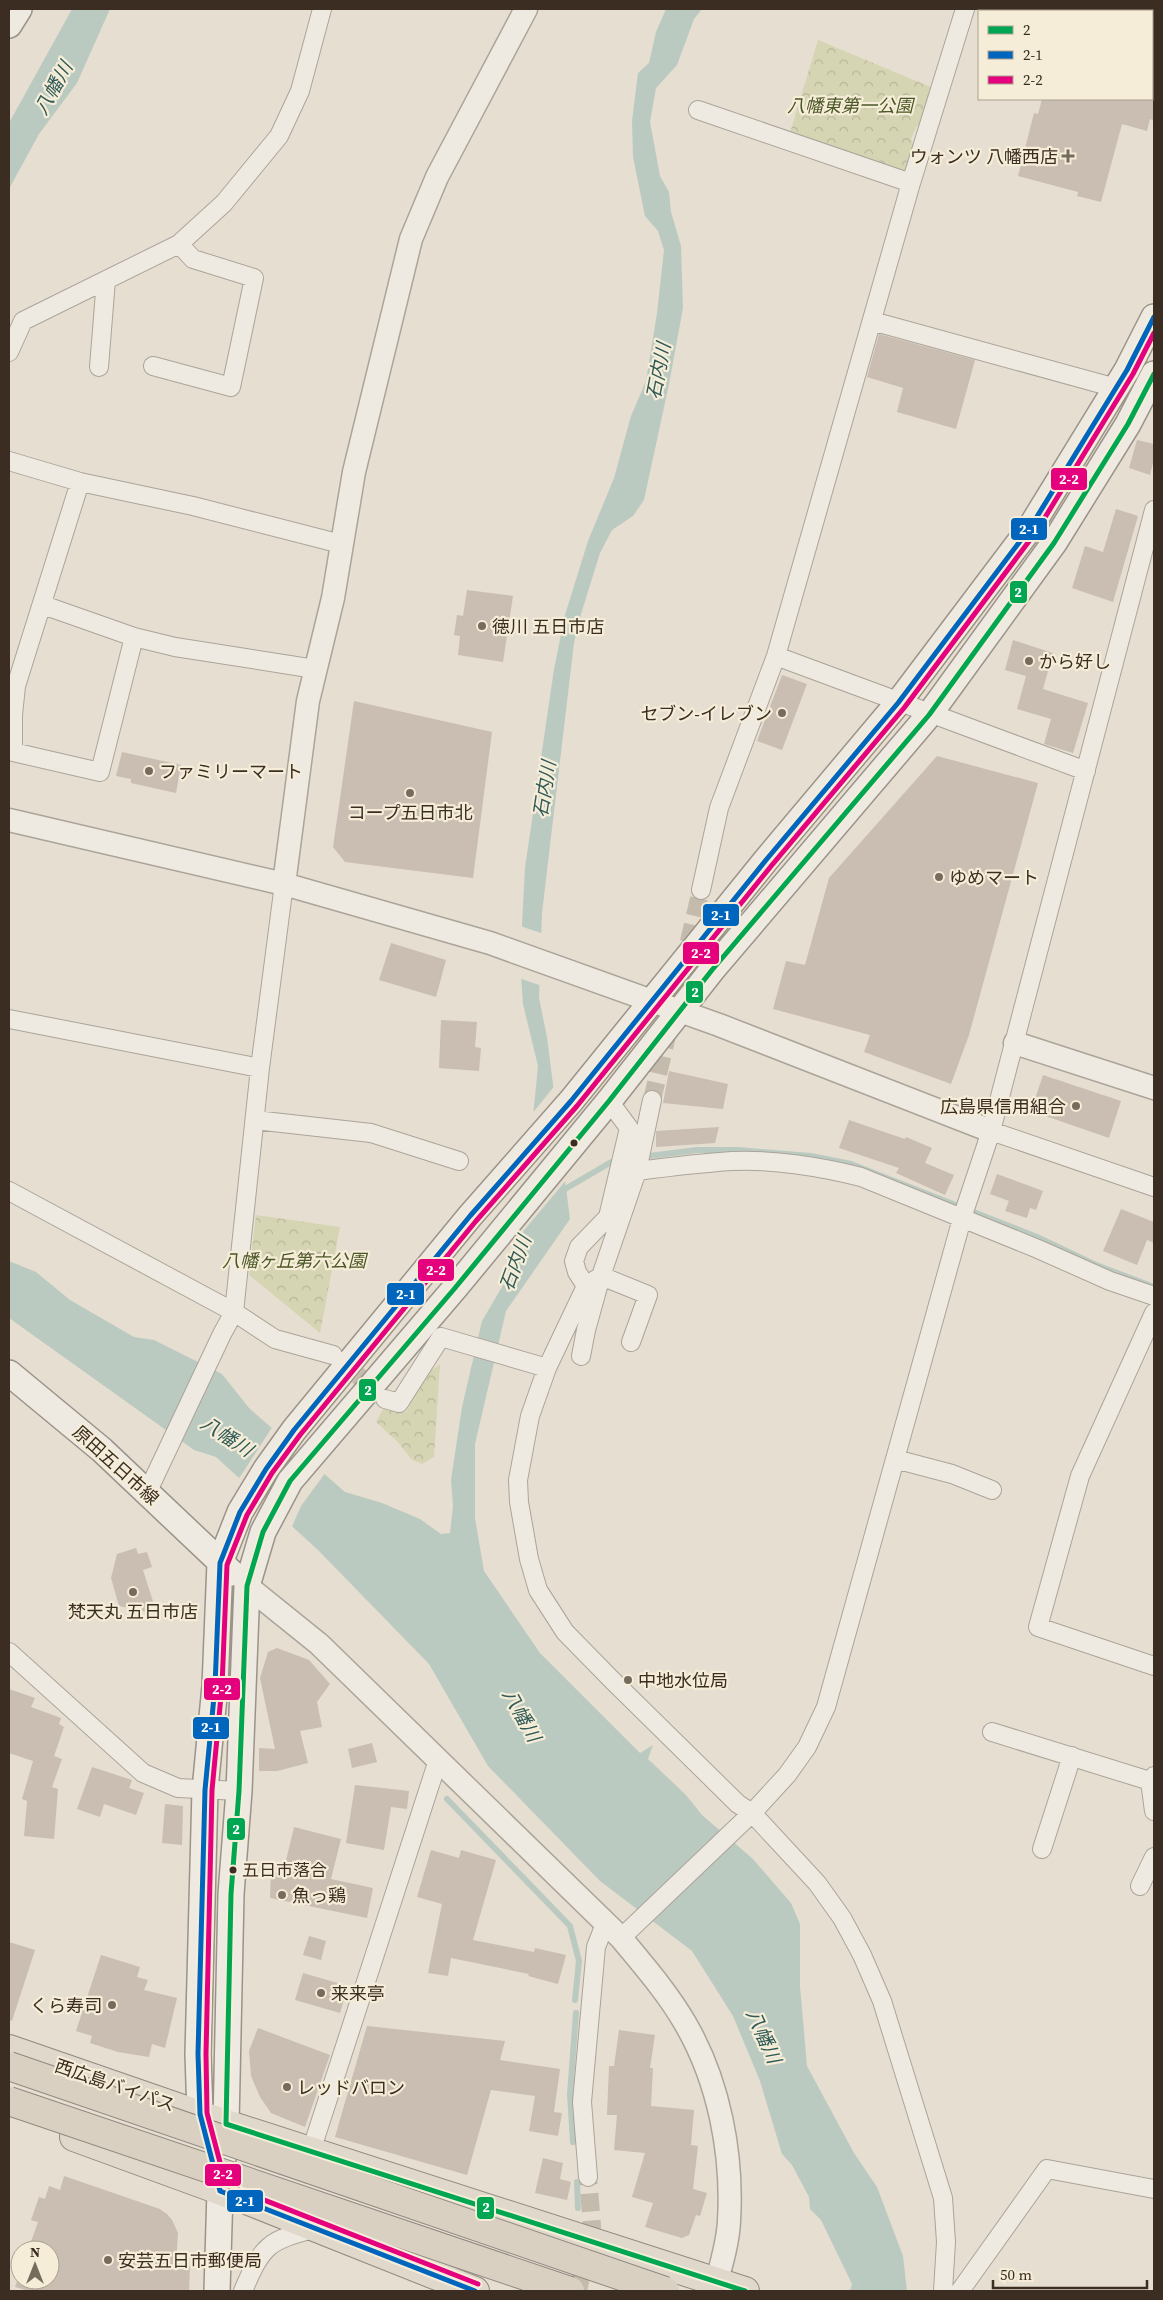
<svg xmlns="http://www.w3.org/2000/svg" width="1163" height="2300" font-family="'Source Serif 4','Noto Sans JP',serif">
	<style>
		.park { fill: url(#park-crowns) }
		.water { fill: #bbcac1 }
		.pier { fill: #e6ded0 }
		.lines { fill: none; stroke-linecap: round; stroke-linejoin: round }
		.stream { stroke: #bbcac1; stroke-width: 6 }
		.building { fill: #c9beb1 }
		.minor-tunnel { stroke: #c4bbad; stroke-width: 18; stroke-dasharray: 18 9; stroke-linecap: butt }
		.minor-casing { stroke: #aba499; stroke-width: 20 }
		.tertiary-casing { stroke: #aba499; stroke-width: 25 }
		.secondary-casing { stroke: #9b9388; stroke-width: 28 }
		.trunk-casing { stroke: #918980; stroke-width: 30 }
		.minor { stroke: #eeeae2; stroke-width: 18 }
		.tertiary { stroke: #eeeae2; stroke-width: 22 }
		.secondary { stroke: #eeeae2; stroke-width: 25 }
		.trunk { stroke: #dfd8cb; stroke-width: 28 }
		.motorway-bridge-casing { stroke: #918980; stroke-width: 30; stroke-linecap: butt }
		.motorway-bridge { stroke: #d9d0c2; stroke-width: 28 }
		.bus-1-casing { stroke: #f5edd8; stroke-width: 9 }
		.bus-2-casing { stroke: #f5edd8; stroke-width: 9 }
		.bus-3-casing { stroke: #f5edd8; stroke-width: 9 }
		.bus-1 { stroke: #00a651; stroke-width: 5 }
		.bus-2 { stroke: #0065bd; stroke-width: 5 }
		.bus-3 { stroke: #e5007d; stroke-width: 5 }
		.poi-dot { fill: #776b5e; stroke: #f5edd8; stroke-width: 2 }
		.bus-dot { fill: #3b2d21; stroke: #f5edd8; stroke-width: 2 }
		.labels { text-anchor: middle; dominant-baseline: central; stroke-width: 4.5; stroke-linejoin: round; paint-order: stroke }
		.bus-label { font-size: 17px; fill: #3b2d21; stroke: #f5edd8; text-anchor: start }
		.park-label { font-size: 18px; font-style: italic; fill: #4b5727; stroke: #f5edd8 }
		.poi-label { font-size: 18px; fill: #3b2d21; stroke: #f5edd8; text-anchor: start }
		.street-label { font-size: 18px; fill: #3b2d21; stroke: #f5edd8 }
		.water-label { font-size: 19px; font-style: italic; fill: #305a57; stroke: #f5edd8 }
		.line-badge { stroke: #f5edd8; stroke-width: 2 }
		.badge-label { font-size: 14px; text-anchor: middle; font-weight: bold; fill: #fff }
	</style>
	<defs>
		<pattern id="park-crowns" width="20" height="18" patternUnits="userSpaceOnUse" patternTransform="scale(1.25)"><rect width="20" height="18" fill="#d5d4b3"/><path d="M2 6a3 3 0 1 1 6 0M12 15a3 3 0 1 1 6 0" fill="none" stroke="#b8b69a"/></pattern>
	</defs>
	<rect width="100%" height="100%" fill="#e6ded0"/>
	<path class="park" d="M818,40L933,88L923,122L916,127L911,139L915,149L907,174L789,136Z
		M256,1215L340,1227L320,1333L249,1275Z
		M440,1364L434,1457L422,1464L411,1459L398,1442L376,1422L384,1407L406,1412L428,1373Z"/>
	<path class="water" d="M72,9H110L77,83L39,134L9,189V123Z
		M666,9H702L694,19L677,65L656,88L650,122L660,176L669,192L671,212L681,246L683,308L669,384L644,500L633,516L612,530L600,553L581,614L574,643L542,913L539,998L547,1037L570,1219L506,1311L475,1444V1518L484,1571L540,1653L640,1753L653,1745L648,1759L686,1795L702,1815L753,1859L791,1903L800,1924V1986L807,2066L854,2153L877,2187L903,2256L907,2291H850L852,2284L821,2220L810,2209L809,2197L792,2165L782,2154L760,2081L733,2016L692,1951L600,1881L488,1766L429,1664L318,1550L216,1457L194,1450L9,1318V1261L36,1272L70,1300L134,1337L154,1340L222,1374L249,1408L345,1492L382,1503L420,1519L441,1534L450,1533L453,1506L451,1480L462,1407L482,1321L506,1280L526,1187L538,1066L523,1004L520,962L525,868L554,669L565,615L588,541L614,478L631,416L646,381L657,313L664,250L658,231L645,216L633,157L632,121L638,73L649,63L656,32Z"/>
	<path class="pier" d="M520,926L544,934L542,986L519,978Z
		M556,1084L568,1178L510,1247L524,1186L531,1115Z
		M273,1426L326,1472L301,1506L291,1529L238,1480Z"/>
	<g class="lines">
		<path class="stream" d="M641,1157L697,1150H738L811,1156L851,1164L1037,1237L1096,1265L1154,1287
			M560,1192L613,1161L619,1160
			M447,1799L570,1926L579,1961L575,2000
			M573,2142L570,2094L576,2013
			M577,2182L578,2208"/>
	</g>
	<path class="building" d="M1042,99H1154V121L1150,119L1147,131L1122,124L1101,202L1077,196L1078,192L1018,176L1034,113L1038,114Z
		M879,334L975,360L956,429L897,412L903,388L867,377Z
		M1137,440L1154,444V459L1150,475L1129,468Z
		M1116,509L1138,516L1113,602L1072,588L1085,546L1103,552Z
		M467,590L513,596L503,662L458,655L460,636L454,635L457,615L463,616Z
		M1013,640L1053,653L1043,689L1088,703L1073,753L1044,744L1051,719L1017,709L1026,676L1005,670Z
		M782,675L807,684L782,750L757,741Z
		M354,701L492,732L473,878L345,862L333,847Z
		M122,752L181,765L176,793L131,783V779L116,776Z
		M937,756L1038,783L969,1035L951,1084L864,1052L870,1035L773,1009L786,961L805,965L829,878Z
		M391,943L446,960L436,997L379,980Z
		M441,1020L477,1022L475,1047L481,1048L479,1071L439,1068Z
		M669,1071L728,1084L723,1109L663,1103Z
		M1043,1075L1121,1101L1109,1138L1031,1111Z
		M849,1120L905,1139L906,1137L932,1148L925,1163L954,1175L945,1195L896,1173L899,1168L839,1148Z
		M719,1127L715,1143L656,1147V1131Z
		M997,1174L1043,1191L1036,1210L1030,1208L1027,1218L1005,1211L1009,1201L990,1194Z
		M1121,1209L1154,1222V1243L1147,1240L1137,1265L1103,1251Z
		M136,1548L138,1554L147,1552L152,1567L143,1570L157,1614L119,1606L111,1578L117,1554Z
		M277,1648L309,1660L330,1684L317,1702L322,1727L300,1731L308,1763L277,1771H259V1748L275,1749L260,1678L268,1652Z
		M9,1689L35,1698L31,1707L61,1718L59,1724L64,1727L54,1756L62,1759L52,1787L58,1789L54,1839L24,1836L27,1801L22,1799L33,1761L9,1753Z
		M372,1743L377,1762L352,1768L348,1749Z
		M92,1767L132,1780L129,1788L144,1793L136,1815L104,1804L100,1817L77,1809Z
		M355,1785L409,1791L407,1809L391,1807L384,1850L346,1843Z
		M165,1804L183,1806L182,1845L162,1843Z
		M294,1827L341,1839L331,1879L373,1888L367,1918L270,1898L271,1872L283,1873Z
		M431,1850L459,1858L461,1850L496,1860L473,1940L534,1952L535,1948L566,1955L558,1984L528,1976L529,1974L451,1958L448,1976L428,1973L442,1904L417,1897Z
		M309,1936L326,1941L321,1960L303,1955Z
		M9,1942L35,1950L12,2021L9,2020Z
		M101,1955L140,1967L137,1977L148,1980L144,1990L177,1998L165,2048L152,2044L149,2057L118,2052L90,2043L92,2036L76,2031Z
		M303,1973L348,1986L340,2013L295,2000Z
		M367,2026L505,2041L500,2060L560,2069L554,2112L562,2113L558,2136L529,2131L535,2096L491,2090L467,2175L335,2137Z
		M258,2028L330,2055L305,2127L271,2113L260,2097L251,2076L249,2051Z
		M619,2030L655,2035L650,2068H653L651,2106L694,2110L691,2145L698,2146L693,2189L707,2193L700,2216L696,2215L689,2235L682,2238L645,2227L653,2203L632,2197L645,2153L614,2150L617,2115H607L609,2066H614Z
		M543,2158L563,2163L560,2179L571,2182L567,2200L535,2193Z
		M64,2176L160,2209L167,2214L172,2220L178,2233L176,2265L190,2266L189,2291H29L15,2287L20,2273V2280H50V2250H28L38,2222L31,2220L39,2197L45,2199L49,2186L60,2190Z"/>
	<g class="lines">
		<path class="minor-tunnel" d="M652,1100L701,890
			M337,1358L379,1393
			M578,2291L592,2226L588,2177"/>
		<g class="minor-casing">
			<path id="minor" d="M698,110L911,183
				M872,321L1116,388
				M9,352L23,321L179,244L224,203L279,136L300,91L322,9
				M153,366L231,387L254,278L193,259L179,244
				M99,367L106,280
				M9,461L80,482L193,506L341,544
				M80,482L16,686L13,715V752L100,772L134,637
				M43,605L134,637L175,647L315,669
				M776,656L1086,771
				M701,890L719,808L776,656L911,183L965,9
				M9,1019L260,1068
				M652,1100L637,1171L601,1276L586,1286L547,1368L530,1416L518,1480L519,1502L529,1559L538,1590L565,1632L613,1681L738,1804L752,1813L817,1883L842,1918L862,1955L882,2001L943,2198L946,2242L943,2291
				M255,1120L371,1133L459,1161
				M991,1131L1154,1187
				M637,1171C668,1167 700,1163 732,1161C772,1159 822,1167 861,1177L1038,1249L1110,1281L1154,1296
				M9,1191L234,1312L275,1339L333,1355
				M586,1286L577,1272L574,1261L579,1247L608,1217L629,1128L609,1101
				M1154,1313L1080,1476L1038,1627L1154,1666
				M581,1356L586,1330L601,1276L648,1295L631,1342
				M385,1399L399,1403L441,1337L547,1368
				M895,1459L952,1474L992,1490
				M147,1493L222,1334L234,1312L260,1068L284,884
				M9,1652L143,1773L178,1788L239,1791
				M992,1732L1150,1781L1154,1776
				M1150,1781L1154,1811
				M1042,1849L1072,1756
				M1140,1886L1154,1857
				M621,1938L752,1813L787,1775L807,1747L826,1707L963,1215L991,1131L1154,510
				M311,2151L438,1760
				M588,2177L582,2102L596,1947L605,1924
				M243,2291C263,2244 268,2241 316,2228
				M960,2291L1047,2169L1154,2189"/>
		</g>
		<g class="tertiary-casing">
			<path id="tertiary" d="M9,820L284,884L490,943L719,1025L991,1131
				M284,884L308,701L333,598L354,472L411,239L437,177L526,9
				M1015,1043L1154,1088
				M247,1586L319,1644L621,1938C644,1966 667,1992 685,2023C719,2081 733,2154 729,2221C728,2244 720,2269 714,2291"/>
		</g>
		<g class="secondary-casing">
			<path id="secondary" d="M9,25L19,9
				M9,1373L102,1450L232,1573
				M204,2133L200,2114L198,2054L205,1790L215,1686L220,1563L240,1512L266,1469L294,1430L470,1216L571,1101L766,860L898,703L1030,528L1127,370L1154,317
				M217,2291L220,2191L226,2124L231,1894L239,1791L247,1586L263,1532L290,1481L455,1288L609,1101L712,970L929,715L1054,543L1128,424L1154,374"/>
		</g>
		<g class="trunk-casing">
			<path id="trunk" d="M9,2049L226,2124L745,2291
				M74,2137L249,2201L475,2291"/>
		</g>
		<use href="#minor" class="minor"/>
		<use href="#tertiary" class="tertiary"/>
		<use href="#secondary" class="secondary"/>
		<use href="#trunk" class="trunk"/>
		<g class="motorway-bridge-casing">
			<path id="motorway-bridge" d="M9,2066L665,2291
				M9,2101L570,2291"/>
		</g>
		<use href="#motorway-bridge" class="motorway-bridge"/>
		<g class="bus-1-casing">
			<path id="bus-1" d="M226,2124L231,1894L239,1791L247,1586L263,1532L290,1481L455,1288L609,1101L712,970L929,715L1054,543L1128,424L1154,374
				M226,2124L745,2291"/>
		</g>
		<g class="bus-2-casing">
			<path id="bus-2" d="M475,2291L220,2191L200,2114L198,2054L205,1790L215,1686L220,1563L240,1512L266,1469L294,1430L470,1216L571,1101L766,860L898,703L1030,528L1127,370L1154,317"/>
		</g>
		<g class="bus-3-casing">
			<path id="bus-3" d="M478,2284L226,2185L207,2113L206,2054L212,1790L222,1686L227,1565L247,1515L272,1473L300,1435L476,1221L577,1106L772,865L904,708L1036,532L1133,374L1154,333"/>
		</g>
		<use href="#bus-1" class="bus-1"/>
		<use href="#bus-2" class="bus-2"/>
		<use href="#bus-3" class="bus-3"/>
	</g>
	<g class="poi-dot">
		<path d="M1065.5 148.5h5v5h5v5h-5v5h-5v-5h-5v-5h5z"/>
		<circle cx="482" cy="626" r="5"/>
		<circle cx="1029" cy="661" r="5"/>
		<circle cx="782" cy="713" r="5"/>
		<circle cx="149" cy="771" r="5"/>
		<circle cx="410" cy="793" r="5"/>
		<circle cx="939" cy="877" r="5"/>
		<circle cx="1076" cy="1106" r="5"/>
		<circle cx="133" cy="1592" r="5"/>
		<circle cx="628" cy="1680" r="5"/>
		<circle cx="282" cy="1895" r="5"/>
		<circle cx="321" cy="1993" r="5"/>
		<circle cx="112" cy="2005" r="5"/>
		<circle cx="287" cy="2087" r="5"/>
		<circle cx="108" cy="2260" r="5"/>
	</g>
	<g class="bus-dot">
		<circle cx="574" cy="1143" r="4.5"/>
		<circle cx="233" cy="1870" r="4.5"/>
	</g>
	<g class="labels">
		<g class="bus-label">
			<text x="242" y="1870">五日市落合</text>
		</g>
		<g class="park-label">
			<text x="850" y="105">八幡東第一公園</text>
			<text x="294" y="1260">八幡ヶ丘第六公園</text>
		</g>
		<g class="poi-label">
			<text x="1058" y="156" text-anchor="end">ウォンツ 八幡西店</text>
			<text x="492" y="626">徳川 五日市店</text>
			<text x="1039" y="661">から好し</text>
			<text x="772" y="713" text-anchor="end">セブン-イレブン</text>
			<text x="159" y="771">ファミリーマート</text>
			<text x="410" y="812" text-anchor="middle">コープ五日市北</text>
			<text x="949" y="877">ゆめマート</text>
			<text x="1066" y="1106" text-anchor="end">広島県信用組合</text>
			<text x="133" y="1611" text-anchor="middle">梵天丸 五日市店</text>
			<text x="638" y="1680">中地水位局</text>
			<text x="292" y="1895">魚っ鶏</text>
			<text x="331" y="1993">来来亭</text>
			<text x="102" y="2005" text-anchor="end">くら寿司</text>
			<text x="297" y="2087">レッドバロン</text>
			<text x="118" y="2260">安芸五日市郵便局</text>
		</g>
		<g class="street-label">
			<text transform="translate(116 1465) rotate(42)">原田五日市線</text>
			<text transform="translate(115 2085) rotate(19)">西広島バイパス</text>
		</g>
		<g class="water-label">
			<text transform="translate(53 88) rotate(-61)">八幡川</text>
			<text transform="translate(658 371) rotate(-79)">石内川</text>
			<text transform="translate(544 789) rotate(-81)">石内川</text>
			<text transform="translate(515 1263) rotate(-70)">石内川</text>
			<text transform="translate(227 1436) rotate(33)">八幡川</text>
			<text transform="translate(522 1715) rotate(61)">八幡川</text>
			<text transform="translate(764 2036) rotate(66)">八幡川</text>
		</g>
	</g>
	<g class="line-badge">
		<rect x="1050" y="467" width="38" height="24" rx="5" fill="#e5007d"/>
		<rect x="1010" y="517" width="38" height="24" rx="5" fill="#0065bd"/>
		<rect x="1009" y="580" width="19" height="24" rx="5" fill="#00a651"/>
		<rect x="702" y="903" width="38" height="24" rx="5" fill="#0065bd"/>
		<rect x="682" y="941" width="38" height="24" rx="5" fill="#e5007d"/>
		<rect x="685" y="980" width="19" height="24" rx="5" fill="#00a651"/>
		<rect x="417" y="1258" width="38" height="24" rx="5" fill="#e5007d"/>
		<rect x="386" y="1282" width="39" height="24" rx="5" fill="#0065bd"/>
		<rect x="358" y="1378" width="19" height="24" rx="5" fill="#00a651"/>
		<rect x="203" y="1677" width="38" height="24" rx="5" fill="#e5007d"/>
		<rect x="192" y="1716" width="38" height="24" rx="5" fill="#0065bd"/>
		<rect x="226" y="1817" width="20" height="24" rx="5" fill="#00a651"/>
		<rect x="204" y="2163" width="38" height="24" rx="5" fill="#e5007d"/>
		<rect x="226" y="2189" width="38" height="24" rx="5" fill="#0065bd"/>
		<rect x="476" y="2196" width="19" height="24" rx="5" fill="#00a651"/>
	</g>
	<g class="badge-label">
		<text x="1069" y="484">2-2</text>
		<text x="1029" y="534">2-1</text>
		<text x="1018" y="597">2</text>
		<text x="721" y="920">2-1</text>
		<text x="701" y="958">2-2</text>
		<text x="695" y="997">2</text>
		<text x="436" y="1275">2-2</text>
		<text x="406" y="1299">2-1</text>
		<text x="368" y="1395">2</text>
		<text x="222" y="1694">2-2</text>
		<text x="211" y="1732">2-1</text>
		<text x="236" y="1834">2</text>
		<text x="223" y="2179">2-2</text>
		<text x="245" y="2206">2-1</text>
		<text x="486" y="2212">2</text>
	</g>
	<rect width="1163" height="2300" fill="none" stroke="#3b2d21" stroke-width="20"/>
	<rect x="978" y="10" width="175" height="90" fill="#f5edd8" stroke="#aba08f"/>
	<rect x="988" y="26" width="25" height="8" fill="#00a651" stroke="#aba08f"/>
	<text x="1023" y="35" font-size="15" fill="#3b2d21">2</text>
	<rect x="988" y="51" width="25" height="8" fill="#0065bd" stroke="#aba08f"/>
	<text x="1023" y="60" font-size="15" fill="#3b2d21">2-1</text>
	<rect x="988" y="76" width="25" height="8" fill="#e5007d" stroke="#aba08f"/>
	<text x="1023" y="85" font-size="15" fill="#3b2d21">2-2</text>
	<g transform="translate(35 2265)"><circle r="24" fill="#f5edd8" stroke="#aba08f"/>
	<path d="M0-4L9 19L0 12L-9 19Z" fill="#776b5e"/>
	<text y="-8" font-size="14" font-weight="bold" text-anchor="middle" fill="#3b2d21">N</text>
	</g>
	<path d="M993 2280v8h154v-8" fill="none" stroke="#3b2d21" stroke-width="2.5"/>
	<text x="1000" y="2280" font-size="15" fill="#3b2d21" stroke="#f5edd8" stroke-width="4" paint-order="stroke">50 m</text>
</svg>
